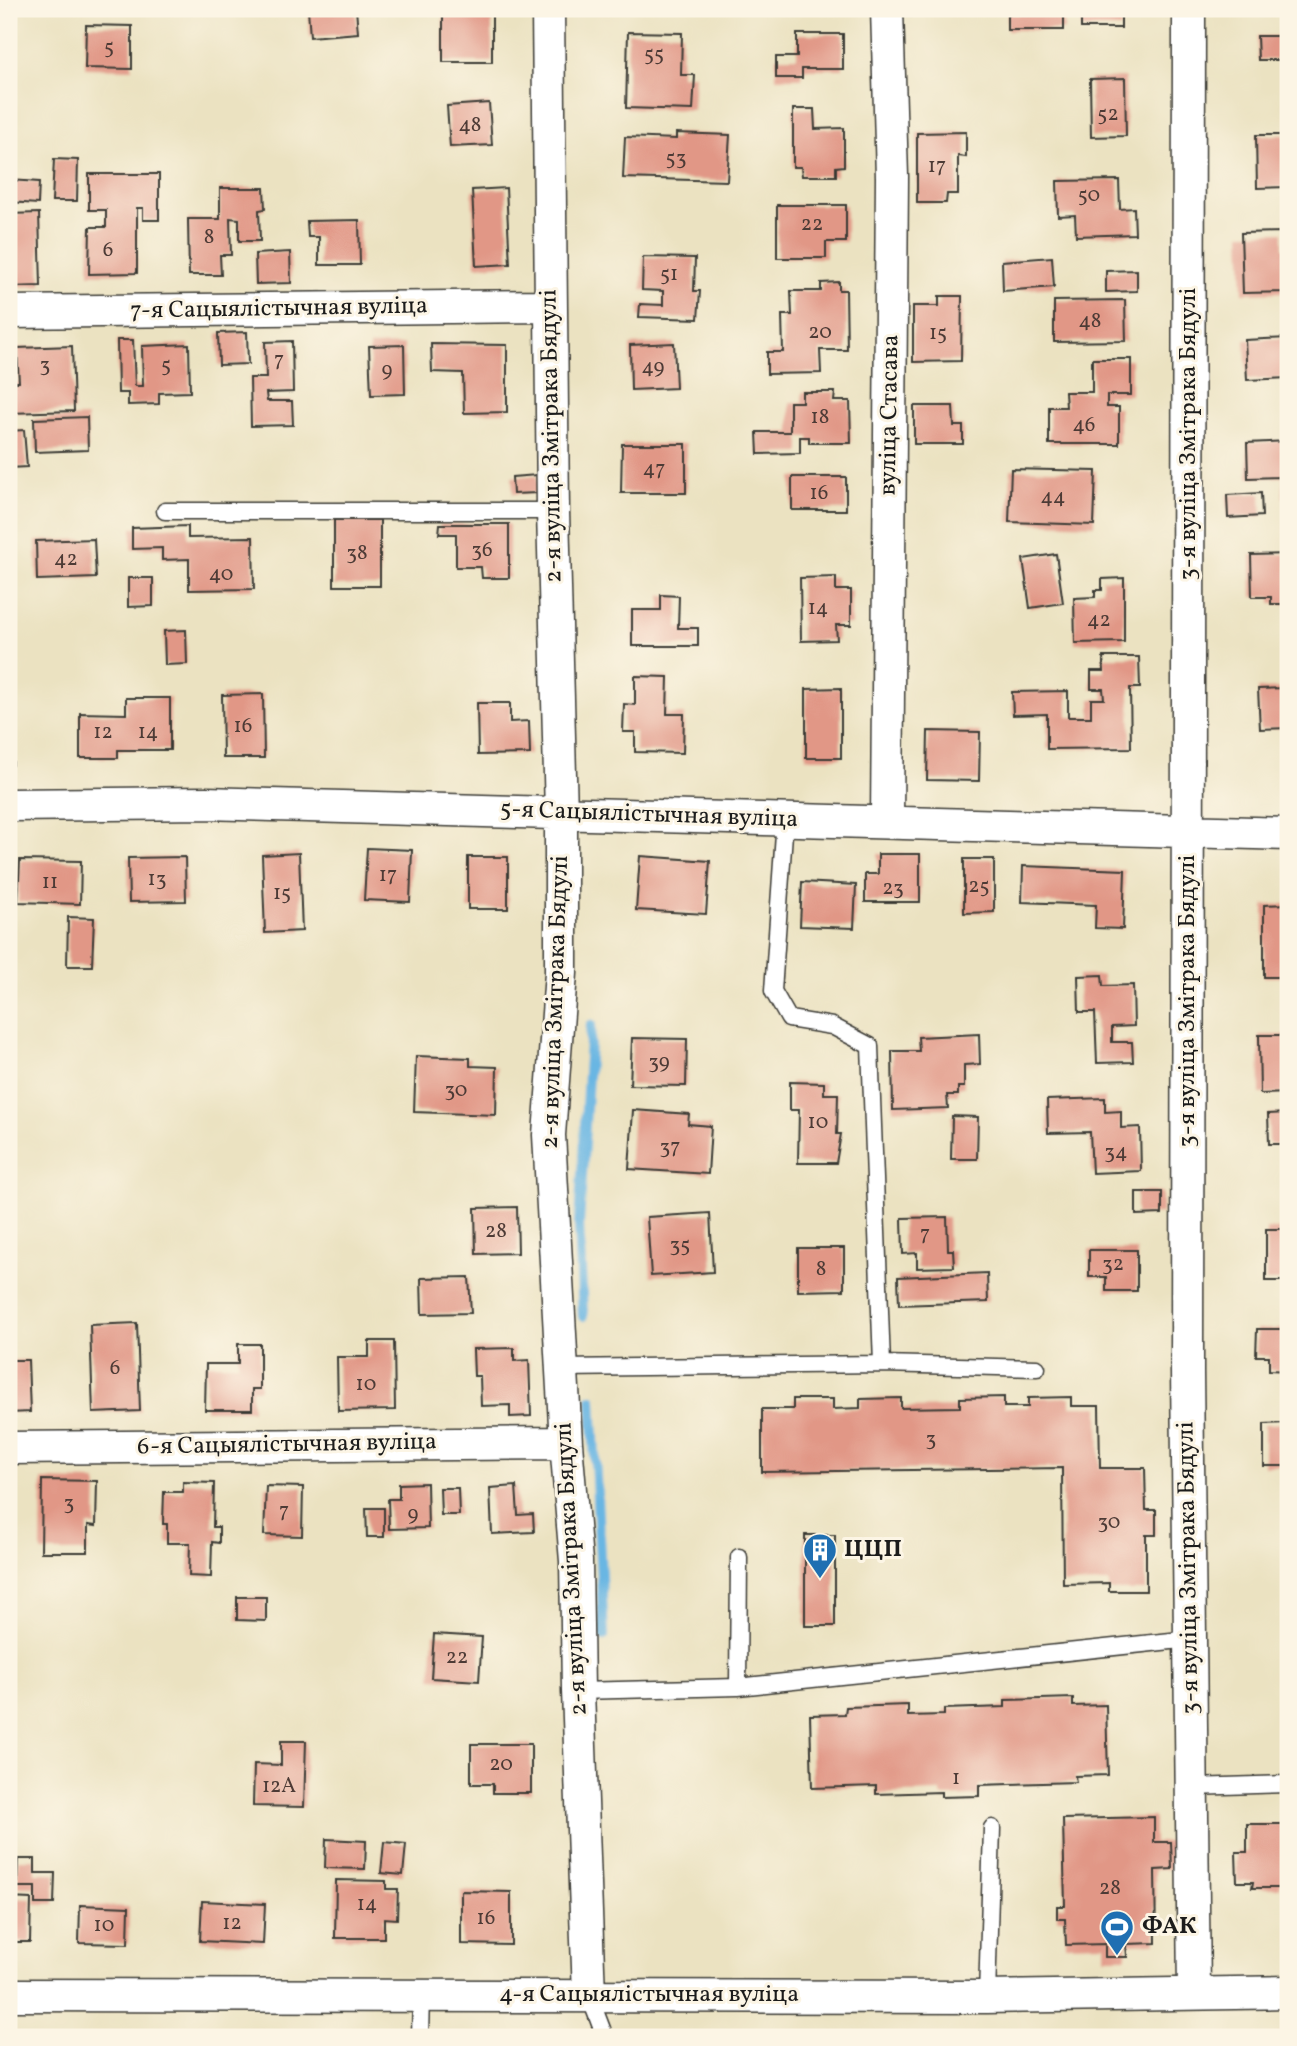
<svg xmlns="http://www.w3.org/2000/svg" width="1297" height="2046" font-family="Vollkorn,serif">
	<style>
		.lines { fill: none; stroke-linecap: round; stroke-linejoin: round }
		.stream { stroke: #69b6e3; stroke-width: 10 }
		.building { fill: #e19786 }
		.lane-casing { stroke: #3b3a35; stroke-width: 19 }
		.street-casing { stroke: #3b3a35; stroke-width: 35 }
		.lane { stroke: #fff; stroke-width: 16 }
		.street { stroke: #fff; stroke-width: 32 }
		.labels { text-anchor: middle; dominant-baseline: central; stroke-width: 6; stroke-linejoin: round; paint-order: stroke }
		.number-label { font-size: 21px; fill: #4d3b36 }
		.street-label { font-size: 24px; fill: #1c1c1c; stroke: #fcf5e5 }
		.poi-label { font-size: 24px; font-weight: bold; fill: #1c1c1c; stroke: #fcf5e5; text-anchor: start }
	</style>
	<rect width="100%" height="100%" fill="#fcf5e5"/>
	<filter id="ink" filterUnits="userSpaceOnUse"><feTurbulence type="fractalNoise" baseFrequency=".0143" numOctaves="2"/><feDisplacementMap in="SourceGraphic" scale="14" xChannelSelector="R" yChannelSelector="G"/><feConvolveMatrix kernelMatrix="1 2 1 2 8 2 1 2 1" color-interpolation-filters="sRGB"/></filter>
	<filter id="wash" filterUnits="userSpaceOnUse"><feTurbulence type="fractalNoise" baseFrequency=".00686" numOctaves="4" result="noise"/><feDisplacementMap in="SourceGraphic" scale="28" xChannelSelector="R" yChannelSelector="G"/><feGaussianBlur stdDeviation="1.57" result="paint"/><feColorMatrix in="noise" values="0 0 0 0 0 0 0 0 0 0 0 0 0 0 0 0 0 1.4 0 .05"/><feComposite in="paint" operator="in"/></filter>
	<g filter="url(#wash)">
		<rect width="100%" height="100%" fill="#ebe2c1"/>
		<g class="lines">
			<path class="stream" d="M583,1316L579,1224L591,1025
				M592,1399L604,1636"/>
		</g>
		<g id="blocks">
			<path class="building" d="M308,9H356L358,33L310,37Z
				M443,9H492V62H443Z
				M1081,9H1121V28H1081Z
				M1236,9H1288V14H1236Z
				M1007,14H1064V30H1007Z
				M86,25L132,26V69L85,68Z
				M628,32L682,33L681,75H695L693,110L626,108Z
				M797,34H843V69H802V78H776V57H797Z
				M1257,36H1287V60H1258Z
				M1125,78L1126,136L1091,137L1090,79Z
				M489,103L492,145L450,147L447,106Z
				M793,109H814L815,129L844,128V166L836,167V176H802L801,167H793Z
				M966,132V157L958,156V194H947L946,203H917V133Z
				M676,133L730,135L727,181L623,178L625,137L676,139Z
				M1256,135H1288V187L1257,188Z
				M54,159L78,160L77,201H52Z
				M89,174H159V220H143V208H137V273L89,274L90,227H106V210H89Z
				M9,180L39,182L38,204L9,202Z
				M1119,180L1120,209L1134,208L1135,234L1076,236L1075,215L1058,216L1057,181Z
				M220,188H264L265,209L259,210L260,241H239V219L230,218L231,255H220L221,275H189L188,219H220Z
				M506,188L510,264L476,266L472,190Z
				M777,205H846V242H826V258H777Z
				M39,213L41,286L9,287V214Z
				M359,220L360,265H319V237H308L307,221Z
				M1283,232V248H1288V292L1243,293L1241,233Z
				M290,252L291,283L256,284L255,254Z
				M643,257L695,258L694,291H700L698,319L639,317L640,304L663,305V291L642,290Z
				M1052,257L1054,287L1003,291L1002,261Z
				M1137,270V291L1106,292V271Z
				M839,282V290H846L847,350H820L821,373L767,374V352H783L782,315H792L791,291H821V283Z
				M939,296H962L961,361L913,362V306H939Z
				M1125,300L1126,341L1054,342V301Z
				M247,332L248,364L219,365L218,333Z
				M1288,338V378L1247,380L1245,340Z
				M117,340H133L135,386H143L142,346L189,344L190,392L159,393V404L128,405V393H118Z
				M292,341L293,392L266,393L267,401H292L293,425L251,426L250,378H266L265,342Z
				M674,343L676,388L631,390L630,345Z
				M431,344L507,345V412L464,413L463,373L432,372Z
				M404,345L405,394L371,395L369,346Z
				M72,346L74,411L9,413V382H19L17,348Z
				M1092,359H1131V395H1107V407H1119V444H1049V407H1066L1065,392H1092Z
				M802,392H835L834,401H850L851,443H809V437H800V453L758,454L757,432H790V402H802Z
				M914,406H953L954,426H963V444H914Z
				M87,417L88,450L35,452L34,419Z
				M24,430L27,467L9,468V431Z
				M1288,441V498H1283V477L1248,478L1247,443Z
				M622,444H686V493H621Z
				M1011,469L1096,471L1094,525L1009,522Z
				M537,475L538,493L513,494L512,477Z
				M792,477H846V510H792Z
				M1261,493L1262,516L1228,518L1227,495Z
				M334,520H380V586H334Z
				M440,524H509V578H482L481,567H456V534H439Z
				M188,526V538L253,537L254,589L189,590V559L162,560V548L132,549V528Z
				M94,539L96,578L37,580L36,541Z
				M1056,554L1063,603L1030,608L1023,559Z
				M1288,554V604H1271V597H1252L1251,555Z
				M836,577V590H851V625H836L837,640L801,641L800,578Z
				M128,578H153V606L128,607Z
				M1124,578V642L1075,643L1074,598L1095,597V590H1102V579Z
				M661,595L679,596L678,628H698V646H632V610H661Z
				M186,630L187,664L165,665L164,631Z
				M1103,657H1139L1140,688H1130L1131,748L1047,749V714L1013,715L1012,692L1068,691V717H1091V699H1104L1103,689H1091V671H1104Z
				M635,676L668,677L667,714H684L683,753L635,752V732H623L624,704L635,705Z
				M841,688V758H806V689Z
				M1288,688V728L1260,729L1258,689Z
				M263,694L264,758H223L222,695Z
				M126,698H170V750H118V758H80V713L126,714Z
				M477,703H510V722L529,721L530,754L478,755Z
				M9,729H13V765H9Z
				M928,731L980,732L979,781L927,780Z
				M367,848L412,850L410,902L364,900Z
				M299,853L302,931L265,933L262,855Z
				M878,854H920V902H865V874H878Z
				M640,856L710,861L706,914L636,910Z
				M185,857L186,901L129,902L128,858Z
				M468,857H508V909H468Z
				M964,859H994V912L964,913Z
				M20,860L81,861L80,904L18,902Z
				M1023,866L1125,870L1123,929L1095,928L1096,905L1022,902Z
				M802,882L856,885L854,928L800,926Z
				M1288,904V977H1264V905Z
				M68,917L94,918L92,966H67Z
				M1102,975L1103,986L1133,985L1134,1026L1112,1027V1042H1132L1133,1062L1097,1063L1095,1012H1079L1078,976Z
				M979,1034L980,1064L964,1065V1087H958V1095H947L948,1108L893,1110L892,1051H919L918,1037Z
				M1259,1035H1288V1093L1260,1094Z
				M632,1038L687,1039L686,1086L630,1085Z
				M416,1056L470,1058V1066L497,1067L496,1115L414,1112Z
				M790,1082L824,1083V1094H838L837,1134H841L836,1163H798L799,1110H790Z
				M1105,1098V1112L1121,1111V1128L1140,1127L1141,1171L1092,1173L1090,1132L1048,1133L1047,1100Z
				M633,1110L689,1114L688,1124L711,1126L708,1174L629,1169Z
				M1288,1113V1144H1269L1268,1114Z
				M952,1116L978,1117L977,1159H951Z
				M1136,1192H1162V1214L1136,1215Z
				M517,1207L518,1253L476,1254L475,1208Z
				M710,1213L713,1272L651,1276L647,1217Z
				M947,1217L948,1250H953L954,1267L917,1268V1253L903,1254L902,1218Z
				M1266,1229H1288V1281H1266Z
				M798,1248H844V1290L798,1291Z
				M1089,1250H1137V1291H1106V1277H1089Z
				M987,1273L988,1302L899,1305L898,1277Z
				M469,1277L471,1313L422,1314L421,1278Z
				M137,1323L140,1411L93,1413L90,1325Z
				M1257,1329H1288V1371L1269,1370V1356H1256Z
				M369,1341H394L395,1410L338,1411L337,1357H369Z
				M238,1344H260V1389H252V1410H205L206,1364H238Z
				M514,1348V1361L529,1360L531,1416L510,1417V1405L481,1406L480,1376H474L473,1349Z
				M9,1360H28L30,1412L9,1413Z
				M1004,1397V1407H1028V1398L1071,1397V1406H1099L1100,1468H1145L1146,1510H1156V1535H1146V1591H1109V1583L1063,1584L1062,1468L762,1472V1409H793V1399H833V1409L860,1408V1399L901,1398V1408L960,1407V1398Z
				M1288,1423V1466H1264V1424Z
				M42,1480L97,1481L96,1526L88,1525V1552H41Z
				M183,1482L214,1483L213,1527H219V1543L212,1542L211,1577L189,1576L190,1543H167V1524H163L164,1492H183Z
				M427,1483L428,1528L389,1529L388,1499H399V1484Z
				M266,1486L303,1487L302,1536L264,1535Z
				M516,1486L518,1515L533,1514L534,1532L492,1534L490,1488Z
				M440,1488H458L459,1515H441Z
				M366,1508H384V1537H367Z
				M805,1535H835V1626H805Z
				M237,1597H266V1621L237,1620Z
				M434,1634L482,1637L479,1681L431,1678Z
				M1073,1698V1706L1106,1705L1108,1775L1075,1776L1076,1782L979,1785V1796L941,1797V1792L876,1794V1786L812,1788L810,1715L845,1714L846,1707L908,1705V1716L944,1715V1709L1005,1707V1700Z
				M281,1741H306L304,1807L253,1806L254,1764L281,1765Z
				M471,1744H531V1793H493V1784H471Z
				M1154,1817V1842H1171L1172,1869L1155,1870L1156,1943L1126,1944L1127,1957H1105V1944L1066,1945L1065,1919H1057V1906H1065L1063,1819Z
				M1247,1824H1288V1882H1280V1888H1252L1253,1882H1237L1236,1852H1247Z
				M326,1839L366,1841L365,1869L325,1868Z
				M384,1842L406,1844L403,1875L381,1873Z
				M18,1859H35V1873H55L54,1904H35V1887H17Z
				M336,1880L386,1881V1889H398L397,1919L384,1918V1938H335Z
				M461,1891L511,1892V1945L461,1944Z
				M9,1898L31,1899L30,1942H9Z
				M202,1901L265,1904L263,1944L200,1941Z
				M80,1905L129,1907L128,1944L79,1943Z"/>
		</g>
	</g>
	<g filter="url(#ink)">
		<use href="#blocks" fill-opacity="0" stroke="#3b3a35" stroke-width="2"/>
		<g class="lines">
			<g class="lane-casing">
				<path id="lane" d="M165,511H553
					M785,819L773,991L789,1019L832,1026L870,1046L882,1364
					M562,1368L882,1364L1037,1368
					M738,1687L739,1557
					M578,1691L738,1687L1190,1639
					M1192,1787L1288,1784
					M589,1995L605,2037
					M987,1997L992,1828
					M420,2037L421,1995"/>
			</g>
			<g class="street-casing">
				<path id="street" d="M548,9L553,511L561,813V973L549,1135L566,1443L576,1561L578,1691L589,1995
					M1189,9L1187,1371L1194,1993
					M9,312L550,306
					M9,805L206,803L1288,834
					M887,821L892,177L887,9
					M9,1448L566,1443
					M9,1995L987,1997L1288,1992"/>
			</g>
			<use href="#lane" class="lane"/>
			<use href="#street" class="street"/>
		</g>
	</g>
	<defs>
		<g id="building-pin" transform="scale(1.75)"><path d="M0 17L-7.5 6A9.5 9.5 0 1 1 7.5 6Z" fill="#1f6fb2" stroke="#fcf5e5"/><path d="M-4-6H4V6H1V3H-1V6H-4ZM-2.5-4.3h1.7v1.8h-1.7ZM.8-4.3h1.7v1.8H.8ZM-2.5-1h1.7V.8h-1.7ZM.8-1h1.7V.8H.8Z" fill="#fff"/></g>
		<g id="stadium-pin" transform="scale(1.75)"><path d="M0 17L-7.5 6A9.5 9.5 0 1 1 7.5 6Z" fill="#1f6fb2" stroke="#fcf5e5"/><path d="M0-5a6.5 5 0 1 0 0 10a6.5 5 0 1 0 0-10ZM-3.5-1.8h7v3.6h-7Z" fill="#fff"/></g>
	</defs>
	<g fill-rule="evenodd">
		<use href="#building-pin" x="820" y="1550"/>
		<use href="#stadium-pin" x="1117" y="1927"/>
	</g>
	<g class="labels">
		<g class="number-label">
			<text x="109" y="47">5</text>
			<text x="654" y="54">55</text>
			<text x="1108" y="114">52</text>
			<text x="470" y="125">48</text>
			<text x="676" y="158">53</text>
			<text x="937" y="166">17</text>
			<text x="1089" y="195">50</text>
			<text x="812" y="224">22</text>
			<text x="209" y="237">8</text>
			<text x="108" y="250">6</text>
			<text x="669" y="274">51</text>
			<text x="1090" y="321">48</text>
			<text x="820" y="332">20</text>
			<text x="938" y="333">15</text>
			<text x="279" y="360">7</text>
			<text x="45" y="365">3</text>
			<text x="166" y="365">5</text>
			<text x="653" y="367">49</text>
			<text x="387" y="370">9</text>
			<text x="820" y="417">18</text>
			<text x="1084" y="425">46</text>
			<text x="654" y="469">47</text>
			<text x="819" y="493">16</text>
			<text x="1053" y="497">44</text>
			<text x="482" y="550">36</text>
			<text x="357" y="553">38</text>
			<text x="66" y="559">42</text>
			<text x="221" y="574">40</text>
			<text x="818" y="608">14</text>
			<text x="1099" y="620">42</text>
			<text x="243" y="726">16</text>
			<text x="103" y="732">12</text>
			<text x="148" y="732">14</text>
			<text x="388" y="875">17</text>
			<text x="157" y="879">13</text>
			<text x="50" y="882">11</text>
			<text x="979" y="886">25</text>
			<text x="893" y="888">23</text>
			<text x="282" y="893">15</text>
			<text x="659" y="1062">39</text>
			<text x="456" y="1090">30</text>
			<text x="818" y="1122">10</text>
			<text x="670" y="1147">37</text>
			<text x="1116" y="1152">34</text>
			<text x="496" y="1231">28</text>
			<text x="925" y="1234">7</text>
			<text x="680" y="1245">35</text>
			<text x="1113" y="1264">32</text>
			<text x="821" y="1269">8</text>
			<text x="115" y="1368">6</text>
			<text x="366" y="1384">10</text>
			<text x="931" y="1439">3</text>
			<text x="69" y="1503">3</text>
			<text x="284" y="1511">7</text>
			<text x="413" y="1514">9</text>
			<text x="1109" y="1522">30</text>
			<text x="457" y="1657">22</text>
			<text x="501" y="1764">20</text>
			<text x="956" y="1778">1</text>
			<text x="279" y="1786">12А</text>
			<text x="1110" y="1888">28</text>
			<text x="367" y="1904">14</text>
			<text x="486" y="1918">16</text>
			<text x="232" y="1923">12</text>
			<text x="104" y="1925">10</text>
		</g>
		<g class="street-label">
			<text transform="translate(279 309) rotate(-1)">7-я Сацыялістычная вуліца</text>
			<text transform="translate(890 415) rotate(-89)">вуліца Стасава</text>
			<text transform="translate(1189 434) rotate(-90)">3-я вуліца Змітрака Бядулі</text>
			<text transform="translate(552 436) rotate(-91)">2-я вуліца Змітрака Бядулі</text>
			<text transform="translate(649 815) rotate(2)">5-я Сацыялістычная вуліца</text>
			<text transform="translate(1188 1001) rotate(-90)">3-я вуліца Змітрака Бядулі</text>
			<text transform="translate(556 1002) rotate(-88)">2-я вуліца Змітрака Бядулі</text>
			<text transform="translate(287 1445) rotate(-1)">6-я Сацыялістычная вуліца</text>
			<text transform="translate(1189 1568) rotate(-91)">3-я вуліца Змітрака Бядулі</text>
			<text transform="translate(572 1569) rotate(-93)">2-я вуліца Змітрака Бядулі</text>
			<text x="649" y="1995">4-я Сацыялістычная вуліца</text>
		</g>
		<g class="poi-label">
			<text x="844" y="1550">ЦЦП</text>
			<text x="1142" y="1927">ФАК</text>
		</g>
	</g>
	<rect width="1297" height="2046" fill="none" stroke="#fcf5e5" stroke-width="35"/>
</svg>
